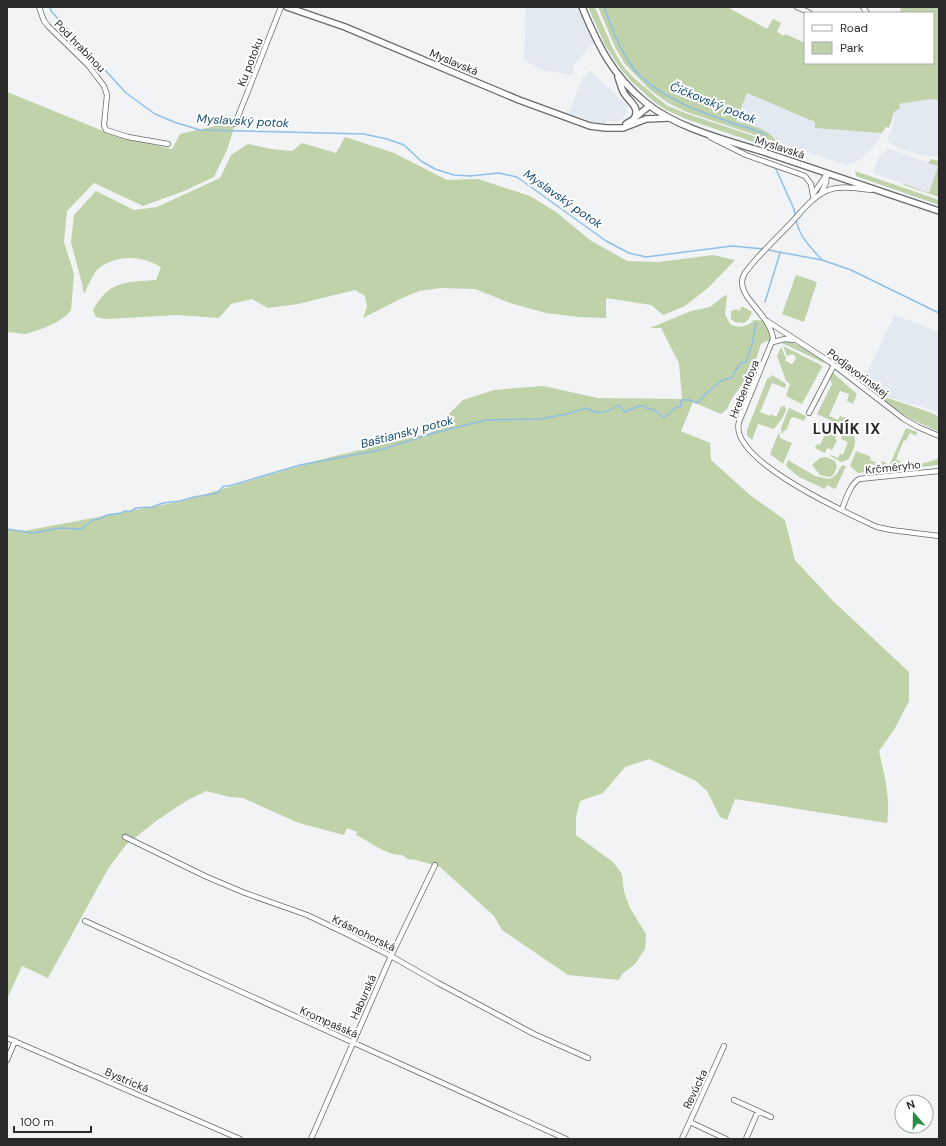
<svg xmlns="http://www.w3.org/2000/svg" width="946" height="1146" font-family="'DM Sans',sans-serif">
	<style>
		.built { fill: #e2e9f1 }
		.green { fill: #bfd2a9 }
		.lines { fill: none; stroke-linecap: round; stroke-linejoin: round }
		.stream { stroke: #8fbfe6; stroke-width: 1.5 }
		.minor-casing { stroke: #67696a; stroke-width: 6 }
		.tertiary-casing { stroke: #67696a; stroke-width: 8 }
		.minor { stroke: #fff; stroke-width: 4.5 }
		.tertiary { stroke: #fff; stroke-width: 5.5 }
		.labels { text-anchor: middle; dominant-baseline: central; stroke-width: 4; stroke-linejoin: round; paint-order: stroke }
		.street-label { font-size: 11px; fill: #2a2a2b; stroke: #fff }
		.water-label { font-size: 12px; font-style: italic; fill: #144b71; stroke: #fff }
		.district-label { font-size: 15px; font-weight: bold; letter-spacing: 1px; fill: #2a2a2b; stroke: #fff }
	</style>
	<rect width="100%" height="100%" fill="#f2f3f5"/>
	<path class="built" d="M526,7H574L577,11L583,9L597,42L589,47L574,65L572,75L542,70L524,60Z
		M589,70L628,106L624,118L616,122L607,120L606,124L589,121L577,115L569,114L583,76L586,77Z
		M747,93L815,122V127L882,133L876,144L869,151L859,160L847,165L776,142L774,137L769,133L736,121Z
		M930,99L939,100V157L921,155L901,149L888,142L887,138L892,130L895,111L898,110L899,104Z
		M887,148L938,166L929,193L873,173L878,158L885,152Z
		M895,315L939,332V413L926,408L884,396L873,392L862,383Z"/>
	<path class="green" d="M588,7H595L613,49L623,66L634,78L656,97L668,106L688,114L786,147L785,150H777L686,119L666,110L653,101L631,81L620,68L605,45Z
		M598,7H727L767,29L773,19L781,23L777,32L784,36L785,34L805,43V63H933V13H900L901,7H939V100L930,99L899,104L900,108L894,112L889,128L886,127L882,133L815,128V122L747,93L736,121C748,125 772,129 776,142L687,112L668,103L650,90L625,64L615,47Z
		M7,92L113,135L172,149L180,134L224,124H235L227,150L214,177L184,191L143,206L94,183L67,211L64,242L74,274L71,310L67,315L57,322L44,328L26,334L7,332Z
		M345,137L394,153L447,180L478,179L530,196L556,212L590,240L627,261L659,262L713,255L735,260L709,287L685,306L663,315L651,305L606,298V318L579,317L546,313L510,303L475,289L441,288L419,291L398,300L363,318L367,307L365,296L355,290L298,304L268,308L252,299L231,304L219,318L177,315L106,319L96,317L93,310C109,281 125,282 156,280L161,267C141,256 119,254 99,268C94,271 87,288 84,294L82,284L71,242L74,215L96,191L134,210L157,207L220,178L231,155L248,144L271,149L292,151L302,143L336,153Z
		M931,159L939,161V197L903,185L904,184L929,193L938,166L928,163Z
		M855,171L939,200V205L856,176Z
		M796,275L817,282L804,322L782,314Z
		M725,295L727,296L725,314L730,324C739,329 747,327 754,320L767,321L773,342L766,341L761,344L753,369L731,400L727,409L721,414L693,402L681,431L710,443L711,460L750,495L785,520L795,560L833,601L909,672V701L894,730L879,751C884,774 891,799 887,823L735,799L727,820L720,817L707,791L696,781L649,759L625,767L603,793L580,801L576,817V835L613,862L622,874L624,892L630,908L646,934L645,949L635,964L622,974L619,980L568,975L502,930L494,916L440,867L416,860L408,859L402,855C387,856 369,841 356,835L357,832L347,828L344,835L299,823L243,798L230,797L206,791L186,801L156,821L126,845L109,867L48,978L22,966L7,999V529L24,531L183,501L323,459L430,433L463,400L494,390L543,386L598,398L682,399L679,363L661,328H650L691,311L710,307Z
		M743,307L752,312L749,319L744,323L735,322L731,319V311L737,309L738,311L741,310L740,308Z
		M788,341C797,344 822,356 826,364L782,343V342Z
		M783,346L821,365L822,367L802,404L786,396L790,384L786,381L777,356L781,347L786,358L785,361L792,364L796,359L795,356L793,354L787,356Z
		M833,373L857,394L853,404L847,401L849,394L840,391L829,416L838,420L840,416L846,418L844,421L839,424L817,414L832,384L830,379Z
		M772,375L786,384L785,388L772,383L760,412L770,416L771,414L776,417L781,407L785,406L786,410L783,417L774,429L758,424L752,440L747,435V430L768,377L770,378Z
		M885,397L932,413L939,417V432L909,418L883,400Z
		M789,408L806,416L804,421L794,417L791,418L786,431L784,430L782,435L781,428Z
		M906,428L917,432L916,436L911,433L909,434L906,441L904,440L896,459C908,468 925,464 939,458V465L890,470V464Z
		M844,429C861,435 855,446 849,459L842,462L830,456L831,455L838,458L840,454L843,455L848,442L841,439Z
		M779,432L780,438L792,443L783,464L770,454Z
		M826,432L836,437L835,439L837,440L832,450L827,448L825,453L815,448L817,444L820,445Z
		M856,451L871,457L870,460L880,464L882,461L886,463L888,470L858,473L850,466Z
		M826,457L835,461L837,467L834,474L830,477L820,475L812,465L820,458Z
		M788,460L815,476L829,479L836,475L842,465L846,466L836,488L833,489V488L827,485L825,489L799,477L787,467L786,465Z"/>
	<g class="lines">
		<path class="stream" d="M50,7L51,11L126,93L155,114L174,122L200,130L364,134L387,139L404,145L421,161L435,169L454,175L470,176L499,173L517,177L606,241L629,253L646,257L732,246L764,249
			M604,7C611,26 618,45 629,62C648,92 692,109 724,120C738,126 753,128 767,135
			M775,167L794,209L795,215
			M796,219C799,237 810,246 822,260
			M768,250L822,260L851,270L939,313
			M765,302L780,253
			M7,529L33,533L60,528L81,529L93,520L99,519L107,515L121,513L125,511H131L136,508L152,507L163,503L180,501L194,497L217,493L224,486H229L300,465L380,450L430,434L486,420L540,419L567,414L586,408C597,415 609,412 619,405L625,412L639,406H645L646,408C654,408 659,413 664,418L675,408L681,406V400H690L697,403L709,391L721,381L733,377L735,371L741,363L746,362L752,344L756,323"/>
		<g class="minor-casing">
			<path id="minor" d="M39,7L44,21L48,26L88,65L104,86L107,95L104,125L106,130L128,137L168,144
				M797,7L810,13
				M863,7L867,13
				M235,124L281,7
				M710,137L746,155L805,176L811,184L813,196
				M871,190C856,188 839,185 826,191C811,198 799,215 788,226C774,241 757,256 745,273C743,276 742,279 742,282C742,301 771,316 773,339L739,422C728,460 849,514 877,527L891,530L939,536
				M821,193L826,183L827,174
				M813,194L827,174
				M767,321L830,362L904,419L918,427L939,436
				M773,342L785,339L795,340
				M809,413L834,365
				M842,509C846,499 850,485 859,479L939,471
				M125,837L207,877L245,893L307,915L345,933L391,956L438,983L534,1034L588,1058
				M85,921L566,1139
				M7,1038L240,1139
				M7,1060L15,1041
				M734,1100L771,1117
				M690,1122L726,1139
				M311,1139L391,956L435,865
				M682,1139L724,1046
				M746,1139L758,1111"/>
		</g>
		<g class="tertiary-casing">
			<path id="tertiary" d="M287,7L345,27L519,100L590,126L606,128H623L646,119L668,118
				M582,7C598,45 612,75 645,102C676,128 726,140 764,152C822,172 881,191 939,211
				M618,77C620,82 621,88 624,93C629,102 641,107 634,119L626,124
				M636,117L649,106"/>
		</g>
		<use href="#minor" class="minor"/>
		<use href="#tertiary" class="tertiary"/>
	</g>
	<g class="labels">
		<g class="street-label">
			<text transform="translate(80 46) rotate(46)">Pod hrabinou</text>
			<text transform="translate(250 62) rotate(-69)">Ku potoku</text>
			<text transform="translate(454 62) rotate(23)">Myslavská</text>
			<text transform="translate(780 147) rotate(18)">Myslavská</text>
			<text transform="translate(858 373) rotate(37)">Podjavorinskej</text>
			<text transform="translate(744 389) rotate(-68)">Hrebendova</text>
			<text transform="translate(893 467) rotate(-6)">Krčméryho</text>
			<text transform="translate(364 933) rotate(26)">Krásnohorská</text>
			<text transform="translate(363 997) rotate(-66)">Haburská</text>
			<text transform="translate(329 1022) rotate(24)">Krompašská</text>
			<text transform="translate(127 1080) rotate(23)">Bystrická</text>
			<text transform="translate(695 1089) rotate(-65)">Revúcka</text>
		</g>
		<g class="water-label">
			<text transform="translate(713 103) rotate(22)">Čičkovský potok</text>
			<text transform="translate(243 121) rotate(3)">Myslavský potok</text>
			<text transform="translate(563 199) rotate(35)">Myslavský potok</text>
			<text transform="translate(407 432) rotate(-15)">Baštiansky potok</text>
		</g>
		<g class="district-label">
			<text x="847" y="429">LUNÍK IX</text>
		</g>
	</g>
	<rect width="946" height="1146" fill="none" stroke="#2a2a2b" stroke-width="16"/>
	<rect x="804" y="12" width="130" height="52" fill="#ffffff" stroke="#aaaaaa"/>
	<rect x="812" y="25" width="20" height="6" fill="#ffffff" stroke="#aaaaaa"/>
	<text x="840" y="32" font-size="12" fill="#2a2a2b">Road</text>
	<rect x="812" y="42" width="20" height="12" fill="#bfd2a9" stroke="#aaaaaa"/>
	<text x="840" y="52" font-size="12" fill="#2a2a2b">Park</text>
	<g transform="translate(914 1114) rotate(340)"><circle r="19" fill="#ffffff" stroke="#aaaaaa"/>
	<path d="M0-3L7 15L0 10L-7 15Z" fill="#278e45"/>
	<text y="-6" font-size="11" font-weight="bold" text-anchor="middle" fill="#2a2a2b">N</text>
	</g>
	<path d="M14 1126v6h77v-6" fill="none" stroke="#2a2a2b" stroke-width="2"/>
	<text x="20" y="1126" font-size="12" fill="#2a2a2b" stroke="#ffffff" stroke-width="3" paint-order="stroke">100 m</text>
</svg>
